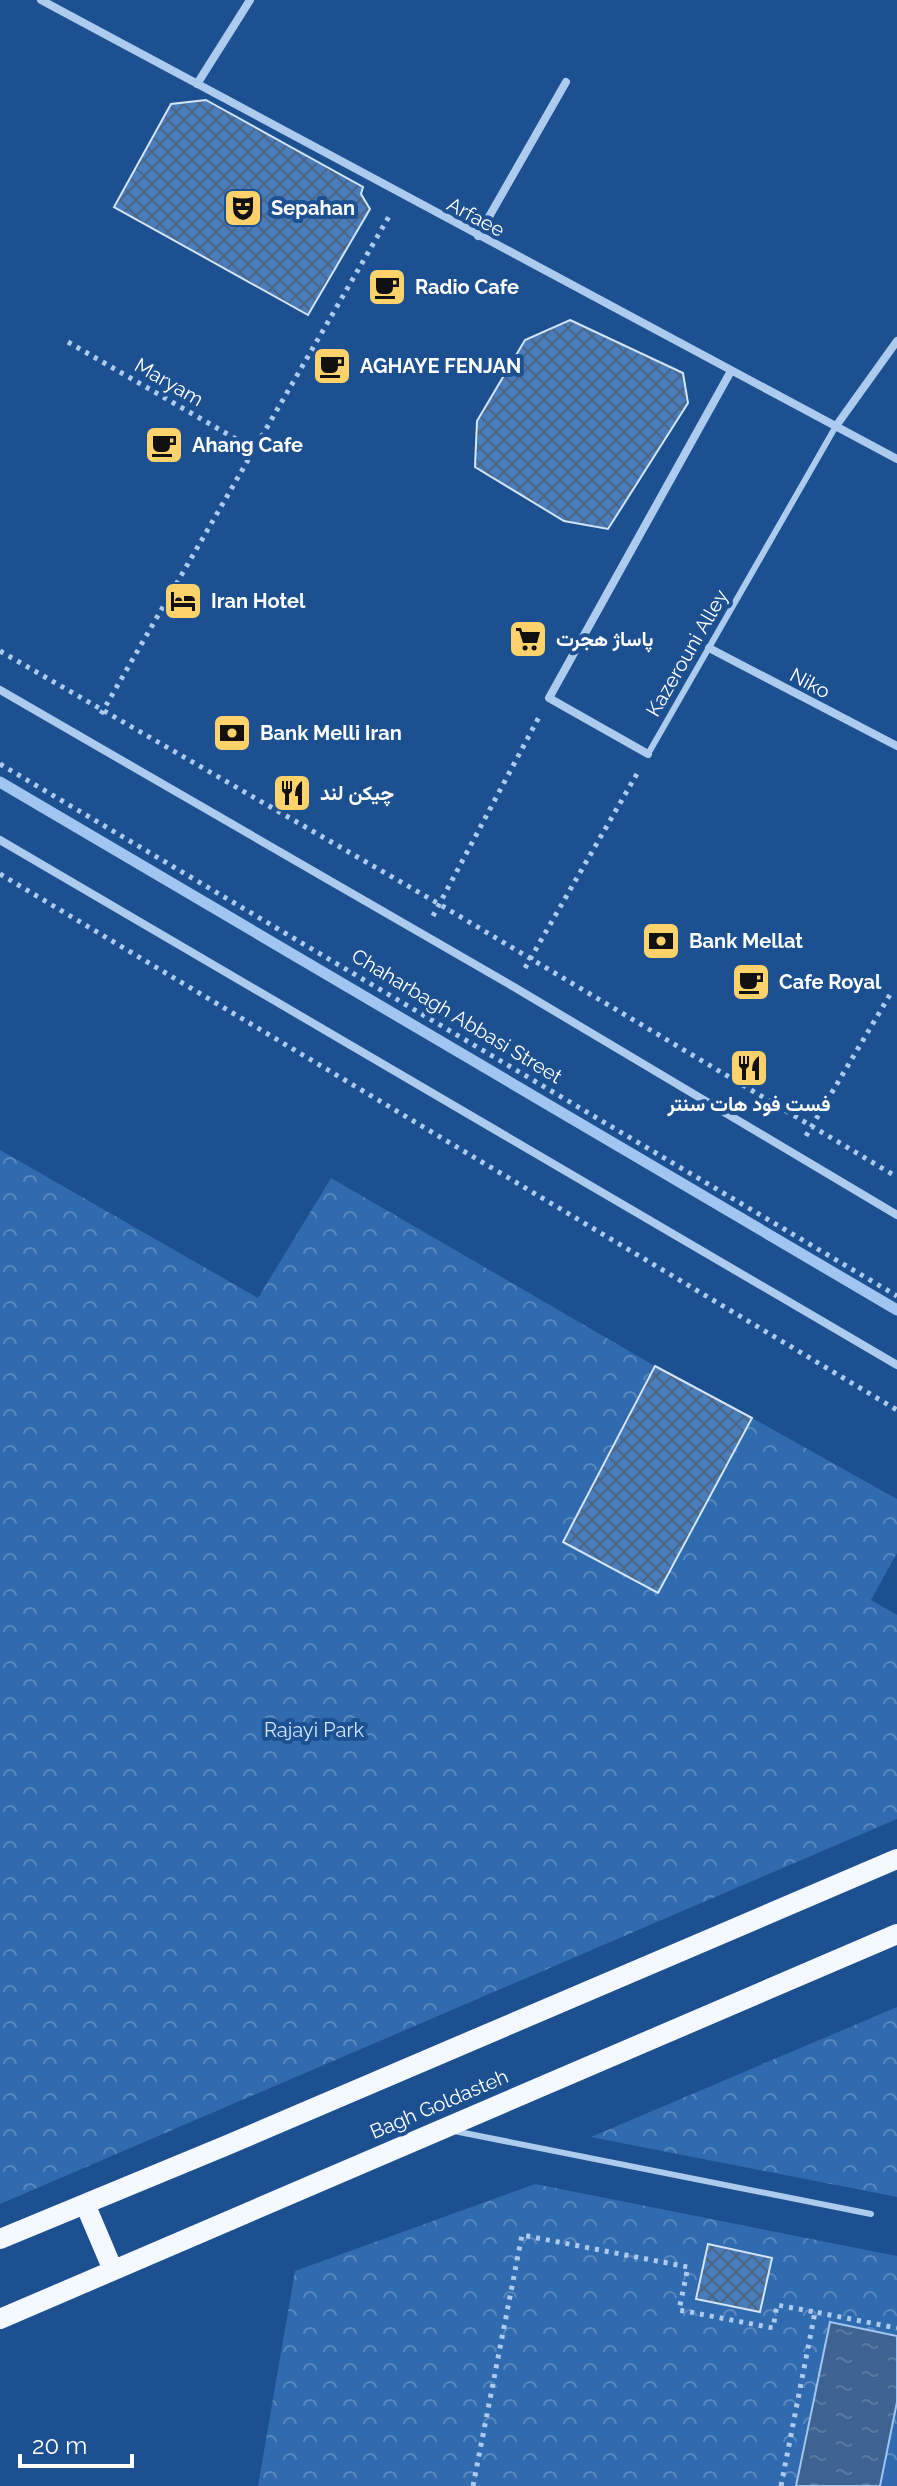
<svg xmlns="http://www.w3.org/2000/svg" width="897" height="2486" font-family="Raleway,Vazirmatn,sans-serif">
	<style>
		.park { fill: url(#park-crowns) }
		.water { fill: url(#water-ripples); stroke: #a0c5f0; stroke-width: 2 }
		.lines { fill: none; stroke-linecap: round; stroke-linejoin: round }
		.stream { stroke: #a0c5f0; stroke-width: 11 }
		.building { fill: url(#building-cross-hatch); stroke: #d2e5fa; stroke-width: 2 }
		.path { stroke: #accbee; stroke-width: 5; stroke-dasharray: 4 6; stroke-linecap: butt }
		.lane { stroke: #accbee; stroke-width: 6 }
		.street { stroke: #accbee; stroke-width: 8 }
		.primary { stroke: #f4f8ff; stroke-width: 20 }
		.labels { text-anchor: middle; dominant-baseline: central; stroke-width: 8; stroke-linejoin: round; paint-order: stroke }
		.poi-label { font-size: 20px; font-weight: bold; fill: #fff; stroke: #1c5091; text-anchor: start }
		.street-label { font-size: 20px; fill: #fff; stroke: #1c5091 }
		.park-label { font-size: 20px; fill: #d2e5fa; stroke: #1c5091 }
	</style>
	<defs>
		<pattern id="park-crowns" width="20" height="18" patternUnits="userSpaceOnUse" patternTransform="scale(2)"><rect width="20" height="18" fill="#306aaf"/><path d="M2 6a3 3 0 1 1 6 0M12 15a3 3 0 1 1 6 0" fill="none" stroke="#5988bf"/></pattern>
		<pattern id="water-ripples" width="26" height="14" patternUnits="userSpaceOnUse" patternTransform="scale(2)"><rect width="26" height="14" fill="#3e6392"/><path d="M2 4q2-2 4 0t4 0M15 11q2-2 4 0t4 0" fill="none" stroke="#5b7aa2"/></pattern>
		<pattern id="building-cross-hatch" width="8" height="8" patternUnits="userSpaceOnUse" patternTransform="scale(2)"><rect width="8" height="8" fill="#4a7cba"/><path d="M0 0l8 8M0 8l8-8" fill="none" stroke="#4b6688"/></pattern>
	</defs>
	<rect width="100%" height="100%" fill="#1c5091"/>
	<path class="park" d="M0,1150L258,1298L331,1178L655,1366L564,1542L658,1592L752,1418L897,1499V1553L871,1600L897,1615V1819L0,2204Z
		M897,2007V2197L591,2137Z
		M535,2184L897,2256V2486H258L295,2271Z"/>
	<path class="water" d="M830,2322L897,2336V2402L880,2486H796Z"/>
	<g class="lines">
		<path class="stream" d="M0,782L897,1310"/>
	</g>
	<path class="building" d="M206,100L363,187L361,194L370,209L308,315L114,207L171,104Z
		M570,320L683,373L688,403L608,529L564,521L475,467L477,421L525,340Z
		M655,1366L752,1418L658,1593L563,1542Z
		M708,2244L772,2258L760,2312L696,2299Z"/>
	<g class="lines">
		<path class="path" d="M68,342L255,450
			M0,651L439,904L897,1177
			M101,714L391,213
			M0,764L897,1296
			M0,874L897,1410
			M433,916L539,717
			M525,968L638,772
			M806,1136L891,993
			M473,2486L522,2235L688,2267L679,2310L773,2328L777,2305L815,2312
			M781,2486L815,2312L897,2328"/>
		<path class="lane" d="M648,754L836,426
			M454,2131L871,2214"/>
		<path class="street" d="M41,0L897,459
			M197,84L250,0
			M478,236L566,82
			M836,426L897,341
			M709,648L897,746
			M0,690L514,987L897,1215
			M648,754L549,698L731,371
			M0,840L897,1365"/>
		<path class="primary" d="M85,2204L113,2270
			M0,2239L225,2146L897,1859
			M0,2319L897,1934"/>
	</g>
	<defs>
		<g id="theatre-square" transform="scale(2)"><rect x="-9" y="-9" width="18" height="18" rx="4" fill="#fed26b" stroke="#1c5091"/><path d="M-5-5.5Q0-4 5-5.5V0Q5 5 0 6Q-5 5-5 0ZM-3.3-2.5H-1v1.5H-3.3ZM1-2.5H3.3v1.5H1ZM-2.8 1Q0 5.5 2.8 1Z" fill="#111"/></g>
		<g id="cafe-square" transform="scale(2)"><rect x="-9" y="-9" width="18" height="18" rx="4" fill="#fed26b" stroke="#1c5091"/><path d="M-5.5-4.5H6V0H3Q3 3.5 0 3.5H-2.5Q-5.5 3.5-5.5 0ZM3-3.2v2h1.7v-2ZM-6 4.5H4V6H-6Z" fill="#111"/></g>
		<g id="hotel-square" transform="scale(2)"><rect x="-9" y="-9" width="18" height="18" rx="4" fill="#fed26b" stroke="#1c5091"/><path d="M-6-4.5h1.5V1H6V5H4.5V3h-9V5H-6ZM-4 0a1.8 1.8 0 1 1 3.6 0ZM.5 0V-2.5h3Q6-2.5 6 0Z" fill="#111"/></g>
		<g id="supermarket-square" transform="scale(2)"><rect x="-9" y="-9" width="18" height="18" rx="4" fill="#fed26b" stroke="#1c5091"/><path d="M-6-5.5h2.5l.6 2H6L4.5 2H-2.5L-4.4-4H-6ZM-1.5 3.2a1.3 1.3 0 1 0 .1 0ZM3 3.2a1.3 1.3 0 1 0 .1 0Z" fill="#111"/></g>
		<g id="bank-square" transform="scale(2)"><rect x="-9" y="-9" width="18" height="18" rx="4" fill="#fed26b" stroke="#1c5091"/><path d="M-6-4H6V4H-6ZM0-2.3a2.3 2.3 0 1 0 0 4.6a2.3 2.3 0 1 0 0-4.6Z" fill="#111"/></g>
		<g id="restaurant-square" transform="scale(2)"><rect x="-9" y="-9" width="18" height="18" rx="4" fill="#fed26b" stroke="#1c5091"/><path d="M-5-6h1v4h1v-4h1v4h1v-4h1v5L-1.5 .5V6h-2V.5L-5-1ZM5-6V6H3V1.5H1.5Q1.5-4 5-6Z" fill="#111"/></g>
	</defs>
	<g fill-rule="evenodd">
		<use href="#theatre-square" x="243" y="208"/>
		<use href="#cafe-square" x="387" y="287"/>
		<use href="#cafe-square" x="332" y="366"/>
		<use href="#cafe-square" x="164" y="445"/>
		<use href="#hotel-square" x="183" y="601"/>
		<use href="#supermarket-square" x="528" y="639"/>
		<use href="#bank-square" x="232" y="733"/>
		<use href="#restaurant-square" x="292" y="793"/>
		<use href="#bank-square" x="661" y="941"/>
		<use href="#cafe-square" x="751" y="982"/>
		<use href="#restaurant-square" x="749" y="1068"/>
	</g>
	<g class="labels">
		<g class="poi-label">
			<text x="271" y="208">Sepahan</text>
			<text x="415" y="287">Radio Cafe</text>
			<text x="360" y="366">AGHAYE FENJAN</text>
			<text x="192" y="445">Ahang Cafe</text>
			<text x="211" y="601">Iran Hotel</text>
			<text x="556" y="639">پاساژ هجرت</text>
			<text x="260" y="733">Bank Melli Iran</text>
			<text x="320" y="793">چیکن لند</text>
			<text x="689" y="941">Bank Mellat</text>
			<text x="779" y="982">Cafe Royal</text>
			<text x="749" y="1104" text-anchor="middle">فست فود هات سنتر</text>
		</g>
		<g class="street-label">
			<text transform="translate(476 217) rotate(28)">Arfaee</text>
			<text transform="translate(169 382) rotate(30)">Maryam</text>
			<text transform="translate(687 653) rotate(-60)">Kazerouni Alley</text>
			<text transform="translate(810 683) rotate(28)">Niko</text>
			<text transform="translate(457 1016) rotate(31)">Chaharbagh Abbasi Street</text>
			<text transform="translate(439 2104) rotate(-23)">Bagh Goldasteh</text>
		</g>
		<g class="park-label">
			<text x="314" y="1730">Rajayi Park</text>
		</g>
	</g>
	<path d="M20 2454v12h112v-12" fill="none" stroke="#ffffff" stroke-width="4"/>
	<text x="32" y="2454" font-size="24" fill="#ffffff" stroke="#1c5091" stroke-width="6" paint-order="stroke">20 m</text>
</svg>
